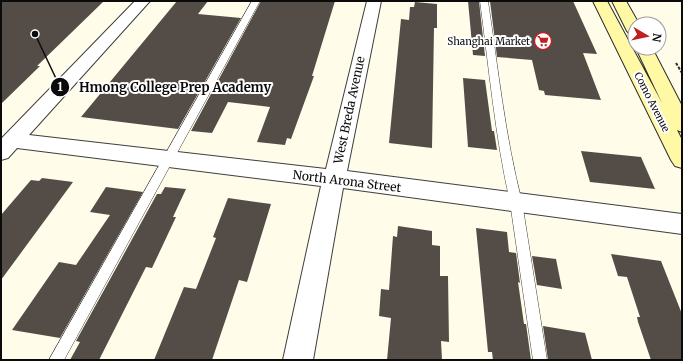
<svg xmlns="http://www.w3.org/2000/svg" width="683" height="361" font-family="Merriweather,serif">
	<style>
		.building { fill: #544d47 }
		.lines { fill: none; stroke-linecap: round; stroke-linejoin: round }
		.service-casing { stroke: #3e3e3e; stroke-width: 1 }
		.minor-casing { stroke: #3e3e3e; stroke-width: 2 }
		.secondary-casing { stroke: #2d2d2d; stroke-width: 2 }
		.path { stroke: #2d2d2d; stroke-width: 2; stroke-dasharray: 3 1.5; stroke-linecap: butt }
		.service { fill: #fff; fill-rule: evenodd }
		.minor { fill: #fff; fill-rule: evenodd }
		.secondary { fill: #fff9a5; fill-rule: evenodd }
		.labels { text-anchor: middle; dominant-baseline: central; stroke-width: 4; stroke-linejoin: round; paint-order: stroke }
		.far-poi-label { font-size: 10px; fill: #0b0b0b; stroke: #fff; text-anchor: end }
		.far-street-label { font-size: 10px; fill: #0b0b0b; stroke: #fff }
		.street-label { font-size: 12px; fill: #0b0b0b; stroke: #fff }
		.leader { fill: none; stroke: #0b0b0b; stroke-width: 1.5 }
		.callout-dot { fill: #0b0b0b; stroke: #fff; stroke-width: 1.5 }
		.mark-label { font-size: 12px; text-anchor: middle; font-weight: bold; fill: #fff }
		.callout-label { font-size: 13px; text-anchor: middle; font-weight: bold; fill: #0b0b0b; stroke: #fff; stroke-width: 4; stroke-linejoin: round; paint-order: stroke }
	</style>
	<rect width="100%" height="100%" fill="#fffcea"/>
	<path class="building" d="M1,1H104L37,66H40L1,104Z
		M177,1H208L198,14L241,18L178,129L81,117Z
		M261,1H335L312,76H314L291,139L287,138L285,145L257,142L270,107L228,102L212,133L191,131Z
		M468,1H479L485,56L473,55Z
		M490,1H573L597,54L583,53L601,100L545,95L544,91L539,90L532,60L497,57Z
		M415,2L437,4V28H434L432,148L389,143L401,19L409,20L410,7H414Z
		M463,78L485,80L492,131H494L497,150L468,147Z
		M581,151L641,157L655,189L590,182Z
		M42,178L73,182L1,280V215L31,180L39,181Z
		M106,187L143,192L60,338L12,330L59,262L76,265L110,215L90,212Z
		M165,187L186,189L173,217H176L152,268L146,267L99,360H70L80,342L76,341L157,194H161Z
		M228,198L271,204L247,282L239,280L212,360H154L184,287L196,289L216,238L213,237Z
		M398,226L432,231V245L440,246V276H448L449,342L441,341L442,360H387L391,318L379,316L381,289L389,290L393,236L397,237Z
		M476,228L507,232L509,252L516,253L520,283L518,282L524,324H526L531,360H493L492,352H488Z
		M611,254L661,261L682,314V360H651L638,322L637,317H640L627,277L618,276Z
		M532,256L556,259L562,289L537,285Z
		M543,326L585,333L592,360H548Z"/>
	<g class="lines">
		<g class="service-casing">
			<path id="service" d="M252,1H260L64,360H49Z
				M480,1H488C498,68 505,136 522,202L547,360H533L510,202C495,136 489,68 480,1Z"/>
		</g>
		<g class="minor-casing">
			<path id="minor" d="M135,1H150L29,135L326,169L367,1H381L347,171L682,214V234L343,188L313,360H283L321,186L17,148L8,158L1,160V139Z"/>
		</g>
		<g class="secondary-casing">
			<path id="secondary" d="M593,1H607L662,103L636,48H652L682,106V132L677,130L682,140V168L675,166L671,160Z
				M612,1H626L639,24H635V36L630,34L627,31Z"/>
		</g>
		<path class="path" d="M676,63L682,73"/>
		<use href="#service" class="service"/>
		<use href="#minor" class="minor"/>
		<use href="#secondary" class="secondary"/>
	</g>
	<defs>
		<g id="supermarket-ring" transform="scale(0.9)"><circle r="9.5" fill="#fff" stroke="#bf1f20" stroke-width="1.5"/><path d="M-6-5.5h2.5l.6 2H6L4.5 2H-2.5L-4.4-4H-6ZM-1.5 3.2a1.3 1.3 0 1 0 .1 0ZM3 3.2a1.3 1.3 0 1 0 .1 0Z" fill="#bf1f20"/></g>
	</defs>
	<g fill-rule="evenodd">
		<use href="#supermarket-ring" x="543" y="41"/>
	</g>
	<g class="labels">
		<g class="far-poi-label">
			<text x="530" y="41">Shanghai Market</text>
		</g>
		<g class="far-street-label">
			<text transform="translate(652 102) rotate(63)">Como Avenue</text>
		</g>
		<g class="street-label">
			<text transform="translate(349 110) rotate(-78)">West Breda Avenue</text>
			<text transform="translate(347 181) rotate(7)">North Arona Street</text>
		</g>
	</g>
	<path class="leader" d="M35 34L60 87"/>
	<g class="callout-dot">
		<circle cx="35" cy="34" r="4"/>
		<circle cx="60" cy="87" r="10"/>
	</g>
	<g class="mark-label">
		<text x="60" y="91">1</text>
	</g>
	<g class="callout-label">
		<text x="175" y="92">Hmong College Prep Academy</text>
	</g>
	<rect width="683" height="361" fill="none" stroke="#0b0b0b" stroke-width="4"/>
	<g transform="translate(647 36) rotate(99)"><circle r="19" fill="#ffffff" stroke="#9d9d9d"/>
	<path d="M0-3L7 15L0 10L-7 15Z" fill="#bf1f20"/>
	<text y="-6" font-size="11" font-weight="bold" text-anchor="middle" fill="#0b0b0b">N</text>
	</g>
</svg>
